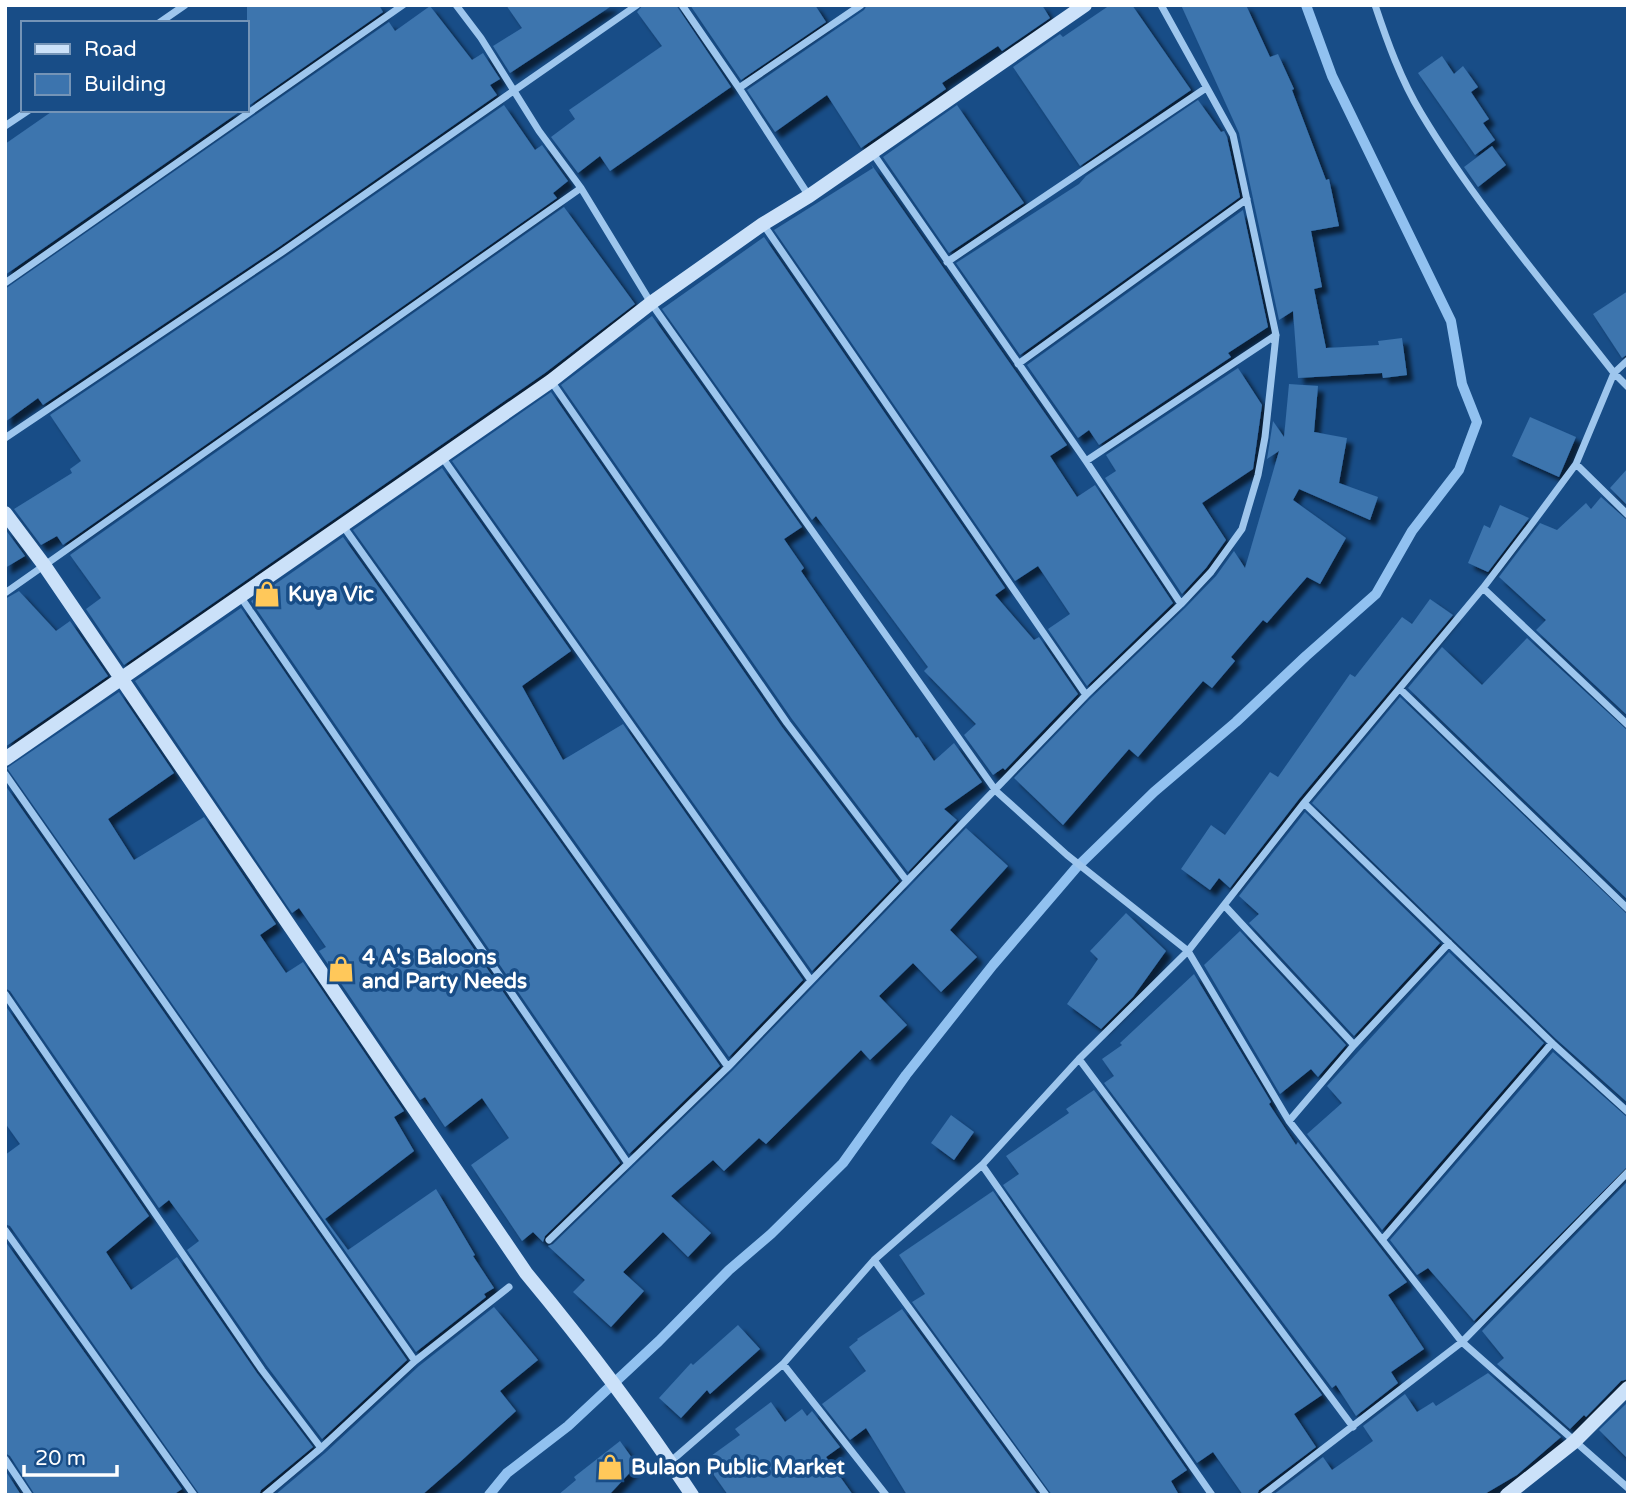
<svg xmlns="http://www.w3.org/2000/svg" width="1633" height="1500" font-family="'Varela Round',sans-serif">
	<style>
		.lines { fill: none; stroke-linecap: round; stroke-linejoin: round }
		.stream { stroke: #91c1f0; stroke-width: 10 }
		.building { fill: #3c74ae; filter: url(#shadow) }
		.street { stroke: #9ec6ed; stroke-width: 7 }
		.secondary { stroke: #cbe1f9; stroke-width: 14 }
		.labels { text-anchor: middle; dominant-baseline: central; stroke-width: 7; stroke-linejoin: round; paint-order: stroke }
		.poi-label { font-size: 21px; font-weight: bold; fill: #fff; stroke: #184d87; text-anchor: start }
	</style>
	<defs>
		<filter id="shadow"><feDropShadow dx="6" dy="6" stdDeviation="2" flood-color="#0009"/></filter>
	</defs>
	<rect width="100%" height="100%" fill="#184d87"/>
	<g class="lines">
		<path class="stream" d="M489,1495L507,1473L568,1426L659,1341L729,1270L771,1234L843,1163L906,1075L993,965L1076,868L1154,792L1236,722L1306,656L1376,594L1412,531L1459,470L1477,422L1462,384L1451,321L1332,76L1306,5"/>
	</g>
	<path class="building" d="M247,5H379L383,12L247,107Z
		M506,5H613L510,73L493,46L522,28Z
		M643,5H676L731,87L610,171L600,156L578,173L551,137L575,119L569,110L662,46L637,12Z
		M690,5H815L826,22L741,80Z
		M867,5H1042L1050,18L1002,51L998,46L942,83L946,89L861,148L827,95L775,132L747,90L864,10Z
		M1110,5H1132L1191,90L1080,166L1013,67L1060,34L1063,37Z
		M1181,5H1246L1270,57L1278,54L1294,89L1292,90L1326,180L1329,179L1339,226L1311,231L1322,287L1314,289L1326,348L1379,345L1378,341L1402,338L1407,375L1383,378L1382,373L1298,378L1293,311L1279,320L1239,133Z
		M430,6L472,60L483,53L500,79L490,85L497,95L279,247L43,405L38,398L5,422V289L389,22L395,31Z
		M1442,56L1454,74L1463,66L1478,87L1471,92L1489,119L1483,123L1495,140L1475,155L1418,73Z
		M1198,100L1221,132L1224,131L1227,137L1240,197L1020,355L956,263L1079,184L1086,176Z
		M504,105L535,150L542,145L568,181L553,193L557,198L63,545L57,536L41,545L14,509L72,473L70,469L81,461L50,415L285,257Z
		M957,105L1024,203L949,253L883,157Z
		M54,110H242L5,275V144Z
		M1492,146L1506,165L1478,187L1464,167Z
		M871,164L1067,445L1050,456L1077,497L1095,485L1173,603L1087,686L1048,629L1070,614L1038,566L1015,581L774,230L873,168Z
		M564,207L635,304L545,373L124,665L86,609L101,598L70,555Z
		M1243,210L1268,327L1228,353L1231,357L1099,445L1089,430L1078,438L1027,365Z
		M764,237L1005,588L995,595L1034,640L1039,637L1078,694L1005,770L1003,768L993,775L964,735L976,724L924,671L928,667L816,516L812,520L662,309Z
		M1628,291V354L1622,358L1593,314Z
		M652,316L802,527L784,539L804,568L801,571L916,738L918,737L934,761L954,743L982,782L944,809L957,820L908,872L792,719L561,385Z
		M1238,368L1262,405L1253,469L1202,503L1226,540L1206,568L1182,594L1105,478L1116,471L1106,455Z
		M1289,384L1318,386L1314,432L1347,438L1339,483L1378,497L1370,520L1299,489L1293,500L1346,538L1320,584L1307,577L1267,623L1263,620L1231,657L1235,661L1212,688L1203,681L1138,757L1129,749L1063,825L1014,778L1090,699L1185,608L1216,576L1234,551L1245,568L1279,451L1267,459L1273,421L1284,437Z
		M551,392L782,727L899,881L812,971L452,461Z
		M1530,417L1576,437L1559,477L1512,456Z
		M442,468L571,651L522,686L563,760L623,724L803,980L729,1057L353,530Z
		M1628,468V506L1610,488Z
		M1601,497L1628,521V716L1536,630L1546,620L1499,577L1540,523L1557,530L1586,503L1591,509Z
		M1500,505L1529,518L1488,572L1468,563L1484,525L1490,528Z
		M5,529L25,556L5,568Z
		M343,537L720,1066L629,1154L251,601Z
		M19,591L56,631L70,621L108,676L5,747V599Z
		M1430,599L1453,615L1299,799L1230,888L1219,878L1210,890L1181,869L1211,825L1225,835L1270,772L1278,777L1350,674L1355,677L1402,617L1412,624Z
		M241,608L620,1163L545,1236L543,1242L533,1232L522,1241L471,1165L509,1138L482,1098L445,1127L425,1097L420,1100L319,951L326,947L299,908L292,913L135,681Z
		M1527,638L1628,731V900L1408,688L1442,647L1482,685Z
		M119,692L174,773L108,819L134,860L204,817L276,924L260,935L286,973L303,962L404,1111L394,1117L414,1151L325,1219L348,1250L436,1189L475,1255L473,1256L494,1288L484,1294L486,1297L416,1352L7,768Z
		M1400,697L1628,915V1103L1556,1039L1312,803Z
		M5,785L407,1360L322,1439L267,1366L187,1250L199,1241L169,1200L159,1208L10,991L5,988Z
		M1305,812L1440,943L1354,1036L1249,923L1259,914L1239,896Z
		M966,828L1008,866L950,930L977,957L941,992L913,963L879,996L907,1025L870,1060L861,1050L766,1144L759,1138L724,1171L713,1160L671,1196L711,1233L688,1257L663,1232L623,1272L644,1291L611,1327L573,1292L585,1280L548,1246L553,1244L732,1071Z
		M1126,913L1166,951L1133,997L1101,1029L1067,1004L1098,959L1090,951Z
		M1240,931L1346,1045L1318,1077L1311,1069L1280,1094L1204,965Z
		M1449,952L1544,1043L1382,1230L1307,1134L1342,1103L1327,1086Z
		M1194,974L1271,1102L1269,1104L1296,1145L1298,1142L1407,1282L1388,1295L1424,1349L1391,1372L1398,1383L1356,1416L1336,1385L1332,1388L1104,1083L1114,1076L1102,1059L1122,1045L1120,1043Z
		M5,1005L149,1216L106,1252L131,1290L177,1257L257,1373L313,1447L261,1490L259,1495H200L10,1226L5,1224V1155L20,1144L5,1123Z
		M1553,1052L1628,1118V1166L1474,1321L1428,1268L1417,1275L1390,1240Z
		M1094,1090L1322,1395L1294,1414L1316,1447L1259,1490L1257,1495H1243L1213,1452L1197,1463L1003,1185L1019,1174L1006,1156L1069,1113L1066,1109Z
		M951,1115L974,1132L954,1160L931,1143Z
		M1628,1181V1379L1621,1381L1586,1417L1584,1415L1570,1429L1497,1364L1504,1358L1482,1331Z
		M993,1191L1187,1470L1171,1481L1179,1495H1052L912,1302L925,1294L899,1255Z
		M5,1241L182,1489L173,1495H35L10,1456L5,1453Z
		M494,1307L538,1360L500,1391L516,1411L460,1462L422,1495H275L325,1453L419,1366Z
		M902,1309L1038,1495H907L866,1428L850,1440L822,1404L866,1371L849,1347L858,1340L857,1339Z
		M738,1325L760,1349L710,1394L707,1390L681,1418L659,1398L691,1363L693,1365Z
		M1488,1373L1561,1437L1517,1475L1483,1495H1273L1323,1457L1332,1470L1373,1441L1363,1426L1405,1394L1417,1412L1433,1402L1436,1406Z
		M771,1402L785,1422L802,1409L807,1416L812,1411L840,1447L826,1457L853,1495H728L704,1461L740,1435L735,1429Z
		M1628,1402V1459L1599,1430Z
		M620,1441L637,1465L609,1495H558L576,1480L574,1477Z
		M5,1470L21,1495H5Z"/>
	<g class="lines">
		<path class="street" d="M456,5L481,38L539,131L581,188L651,303L996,791L1067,855L1188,951L1289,1121L1462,1342L1628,1488
			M682,5L739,88
			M1375,5C1387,41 1401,80 1421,113C1476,205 1548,288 1614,373L1628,387
			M159,23L185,5
			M5,126L29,110
			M872,152L1086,461L1181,604
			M809,196L739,88L861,5
			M763,224L1086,695
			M947,262L1206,88
			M5,283L403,5
			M1018,364L1247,199
			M551,381L787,723L907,881
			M5,438L282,252L637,5
			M442,457L810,979
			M1086,461L1276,335
			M1576,464L1628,515
			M343,526L728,1067
			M1483,588L1628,725
			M5,593L581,188
			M240,596L627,1162
			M1400,689L1628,909
			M5,774L415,1361
			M1304,803L1552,1043L1628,1112
			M1224,905L1354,1045
			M5,994L262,1370L321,1448
			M1079,1059L1353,1427
			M1289,1121L1354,1045L1449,943
			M982,1165L1212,1495
			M5,1230L194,1495
			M549,1240L728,1067L1086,695L1181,604L1211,572L1242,529L1258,475L1265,437L1276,335L1233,135L1161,5
			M1382,1240L1552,1043
			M874,1260L1046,1495
			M783,1364L886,1495
			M5,1459L29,1495
			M670,1462L783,1364L874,1260L982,1165L1079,1059L1188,951L1304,803L1483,588L1531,525L1576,464L1614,373L1628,360
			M265,1495L321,1448L415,1361L509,1287
			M1263,1495L1462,1342L1628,1172"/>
		<path class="secondary" d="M5,513L44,565L526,1273C585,1344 641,1418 692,1495
			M5,759L551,381L651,303L763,224L809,196L1085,5
			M1507,1495L1574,1442L1628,1388"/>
	</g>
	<defs>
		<g id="shop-bare" transform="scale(2.1)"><path d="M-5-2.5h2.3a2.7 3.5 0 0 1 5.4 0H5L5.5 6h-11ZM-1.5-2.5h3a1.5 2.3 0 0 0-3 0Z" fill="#ffc85a" stroke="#184d87" stroke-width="2.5" paint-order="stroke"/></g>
	</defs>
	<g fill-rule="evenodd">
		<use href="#shop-bare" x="267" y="594"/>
		<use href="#shop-bare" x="341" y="969"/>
		<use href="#shop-bare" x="610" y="1467"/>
	</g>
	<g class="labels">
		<g class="poi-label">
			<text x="288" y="594">Kuya Vic</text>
			<text x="362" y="957">4 A's Baloons<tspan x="362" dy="24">and Party Needs</tspan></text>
			<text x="631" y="1467">Bulaon Public Market</text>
		</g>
	</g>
	<rect width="1633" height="1500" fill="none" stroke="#ffffff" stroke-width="14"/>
	<rect x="21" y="21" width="228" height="91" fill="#184d87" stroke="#7494b7" stroke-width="2"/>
	<rect x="35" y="44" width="35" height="10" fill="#cbe1f9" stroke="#7494b7" stroke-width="2"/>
	<text x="84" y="56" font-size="21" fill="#ffffff">Road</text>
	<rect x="35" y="74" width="35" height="21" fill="#3c74ae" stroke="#7494b7" stroke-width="2"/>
	<text x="84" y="91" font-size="21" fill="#ffffff">Building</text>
	<path d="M24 1465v10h93v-10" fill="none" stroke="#ffffff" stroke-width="3.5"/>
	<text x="35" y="1465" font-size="21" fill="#ffffff" stroke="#184d87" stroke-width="5" paint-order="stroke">20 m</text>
</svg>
